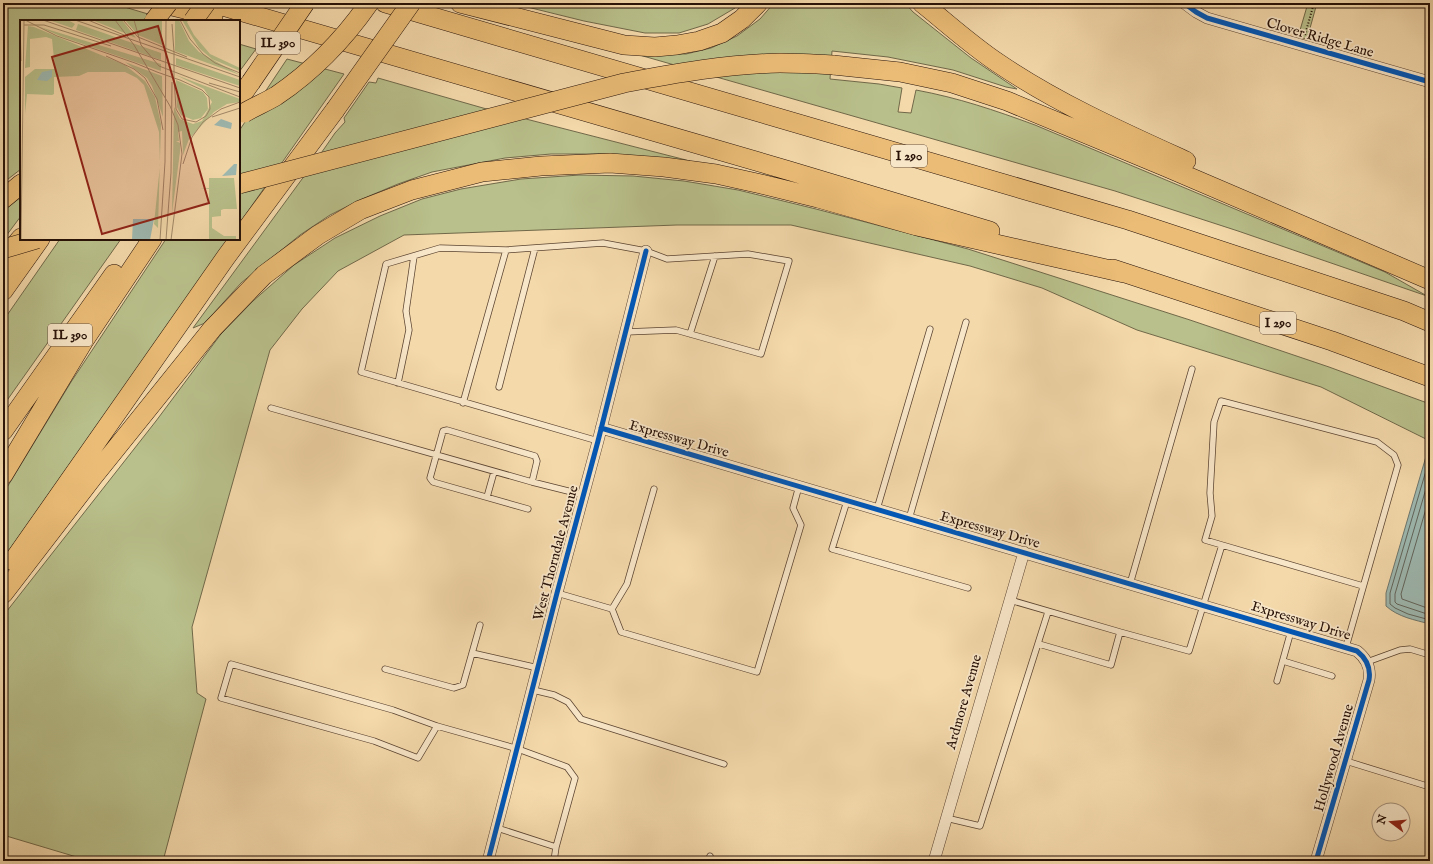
<svg xmlns="http://www.w3.org/2000/svg" width="1433" height="864" font-family="'IM FELL English',serif">
	<style>
		.green { fill: #b9c08b; stroke: #706849 }
		.water { fill: #9eb9b1; stroke: #6e766d }
		.lines { fill: none; stroke-linecap: round; stroke-linejoin: round }
		.shore { stroke: #62655c; stroke-width: 1 }
		.lane-casing { stroke: #5a4330; stroke-width: 7 }
		.street-casing { stroke: #5a4330; stroke-width: 12 }
		.highway-casing { stroke: #271107; stroke-width: 20 }
		.path { stroke: #271107; stroke-width: 2; stroke-dasharray: 1 2; stroke-linecap: butt }
		.lane { stroke: #f8e6c8; stroke-width: 5.5 }
		.street { stroke: #f8e6c8; stroke-width: 11 }
		.highway { stroke: #eabc76; stroke-width: 19 }
		.highway-bridge-casing { stroke: #271107; stroke-width: 20; stroke-linecap: butt }
		.highway-bridge { stroke: #eabc76; stroke-width: 19 }
		.cycleway-casing { stroke: #f8e6c8; stroke-width: 8 }
		.cycleway { stroke: #0057b8; stroke-width: 5 }
		.labels { text-anchor: middle; dominant-baseline: central; stroke-width: 3.5; stroke-linejoin: round; paint-order: stroke }
		.shield { fill: #f8e6c8; stroke: #665141; stroke-width: 1 }
		.shield-label { font-size: 13px; font-weight: bold; fill: #271107 }
		.street-label { font-size: 14px; fill: #271107; stroke: #f8e6c8 }
		.inset-road { fill: none; stroke: #a28969; stroke-width: 1 }
		.view { fill: #8f2418; fill-opacity: 0.15; stroke: #8f2418; stroke-width: 2 }
		.inset-edge { fill: none; stroke: #271107; stroke-width: 2 }
	</style>
	<rect width="100%" height="100%" fill="#f4d9ab"/>
	<filter id="stains"><feTurbulence type="fractalNoise" baseFrequency=".005" numOctaves="4"/><feColorMatrix values="0 0 0 0 .2 0 0 0 0 .09 0 0 0 0 .02 0 0 0 .5 -.17"/></filter>
	<radialGradient id="worn" r=".72"><stop offset=".6" stop-color="#630" stop-opacity="0"/><stop offset="1" stop-color="#630" stop-opacity=".3"/></radialGradient>
	<path class="green" d="M3,3H111L148,14L143,21H21V169L3,183Z
		M511,3H738L735,8L708,24L679,33H645L584,21Z
		M774,3H905L913,12L971,58L1017,89L1006,87L953,70L888,57L832,51L830,79L879,84L902,88L898,112L911,113L916,90C959,98 994,110 1035,125L1385,272L1427,296L1238,231L1115,191L636,54H686L711,48L737,36L760,19Z
		M1308,3H1317L1307,39L1298,37Z
		M239,44L256,49L239,72Z
		M287,59L344,74L239,224V131Z
		M378,78L483,108L690,161L609,154H551L505,158L432,172L398,184L362,199L330,215L300,235L241,283L205,323L193,328L324,149L335,133L345,122L344,118L369,82L376,83Z
		M580,175L633,176L684,181L738,190L816,209L968,249L1190,320L1329,367L1430,404V441L1321,387L1137,330L1042,288L970,266L791,225H677L404,235L338,271L302,309L270,350L192,627L197,693L206,699L163,861H90L3,835V616L156,421L221,334L253,301L294,265L335,238L380,216L422,199L461,189L521,179Z
		M21,197V216L3,240V211Z
		M60,239H121L3,406V321Z
		M166,239H228L3,559V494L71,382Z"/>
	<path class="water" d="M1430,451V624C1415,620 1398,617 1386,606V593L1427,453Z"/>
	<g class="lines">
		<path class="shore" d="M1430,457L1390,593V604L1395,608L1408,614L1430,620
			M1430,475L1395,594V602L1397,604L1430,615
			M1430,495L1401,594L1402,599L1430,609"/>
		<g class="lane-casing">
			<path id="lane" d="M690,334L715,256
				M398,383L409,330L406,311L414,256
				M499,387L535,248
				M463,403L506,250
				M271,408L532,482L584,495
				M598,441L361,372L386,264L440,248L506,250L603,243L646,251L667,259L748,254L789,261L761,354L676,330L625,332
				M487,497L494,472
				M847,501L832,549L968,588
				M528,509L433,482L430,478L443,431L447,430L535,456L537,461L532,482
				M877,509L930,329
				M909,519L966,322
				M1222,545L1205,540L1212,516L1210,493L1214,422L1221,401L1377,442L1394,455L1398,465L1346,647
				M1130,584L1192,369
				M557,593L612,609L621,632L757,672L801,525L793,508L799,486
				M1010,600L1120,632L1111,665L1039,644
				M612,609L627,584L654,489
				M1120,632L1189,651L1222,545L1363,586
				M472,653L538,668
				M1283,661L1332,676
				M1367,662L1400,650L1410,649L1430,655
				M385,669L454,688L463,685L480,625
				M1277,681L1291,631
				M533,690L554,695L568,702L581,719L724,764
				M437,726L418,758L374,741L221,698L231,664L393,710L437,726L518,749L567,767L575,778L556,847
				M1346,761L1430,787
				M946,818L980,826L1048,612
				M497,828L556,847L554,861
				M708,861L710,856"/>
		</g>
		<g class="street-casing">
			<path id="street" d="M1184,3L1196,12L1207,18L1430,82
				M601,428L1357,651C1367,659 1371,668 1369,680L1316,861
				M488,861L557,593L598,441L646,251
				M934,861L1024,552"/>
		</g>
		<g class="highway-casing">
			<path id="highway" d="M160,3L213,16
				M212,3L790,171L990,231
				M385,3L1128,220L1404,311L1430,322
				M460,3L624,45L655,47L677,45L699,41L722,33L742,19L758,3
				M922,3C947,23 971,45 998,63C1057,103 1122,132 1186,161
				M833,65L900,72L952,83L1007,101L1166,167L1430,280
				M239,99L251,82
				M3,199L21,184
				M3,260L21,238
				M1113,269L1332,341L1430,377
				M3,291L40,239
				M3,431L114,274
				M3,475L83,342L152,239
				M13,561L226,257L335,110
				M3,594L93,477L212,329L264,275L318,235L360,210L412,190L482,172L541,166L610,163L664,167L716,174L761,184L818,198L917,226L1124,273"/>
		</g>
		<path class="path" d="M1305,35L1314,3"/>
		<use href="#lane" class="lane"/>
		<use href="#street" class="street"/>
		<use href="#highway" class="highway"/>
		<g class="highway-bridge-casing">
			<path id="highway-bridge" d="M154,21L168,3
				M193,21L206,3
				M251,82L305,3
				M335,110L411,3
				M244,113C254,107 266,102 276,96C313,71 344,39 369,3
				M239,184L624,83C676,73 728,64 780,63C798,63 816,64 833,65
				M3,249L37,239"/>
		</g>
		<use href="#highway-bridge" class="highway-bridge"/>
		<g class="cycleway-casing">
			<path id="cycleway" d="M1184,3L1196,12L1207,18L1430,82
				M601,428L1357,651C1367,659 1371,668 1369,680L1316,861
				M488,861L557,593L598,441L646,251"/>
		</g>
		<use href="#cycleway" class="cycleway"/>
	</g>
	<g class="labels">
		<g class="shield">
			<rect x="256" y="32" width="44" height="22" rx="3"/>
			<rect x="891" y="145" width="36" height="22" rx="3"/>
			<rect x="1260" y="312" width="36" height="22" rx="3"/>
			<rect x="48" y="324" width="44" height="22" rx="3"/>
		</g>
		<g class="shield-label">
			<text x="278" y="43">IL 390</text>
			<text x="909" y="156">I 290</text>
			<text x="1278" y="323">I 290</text>
			<text x="70" y="335">IL 390</text>
		</g>
		<g class="street-label">
			<text transform="translate(1320 38) rotate(16)">Clover Ridge Lane</text>
			<text transform="translate(679 439) rotate(16)">Expressway Drive</text>
			<text transform="translate(990 530) rotate(16)">Expressway Drive</text>
			<text transform="translate(556 553) rotate(-75)">West Thorndale Avenue</text>
			<text transform="translate(1301 621) rotate(17)">Expressway Drive</text>
			<text transform="translate(964 702) rotate(-74)">Ardmore Avenue</text>
			<text transform="translate(1334 758) rotate(-74)">Hollywood Avenue</text>
		</g>
	</g>
	<g transform="translate(20 20)">
		<rect width="220" height="220" fill="#f4d9ab"/>
		<path d="M29,0H48L55,4L52,8ZM72,0H102L116,18L102,12ZM105,0H142V25L118,15ZM155,0H159L169,21L179,32L220,55L155,31ZM162,0H169L167,2L174,15L190,34L220,48V51L192,39L179,28ZM58,4L141,33V40L56,10ZM8,6L14,7L105,45L125,61L135,77L141,104L138,208L134,204L140,145L139,112L124,65L117,58L105,52H68L59,56L34,57V74L32,75L7,74L5,94V57L15,49H35L32,19L26,17L10,19V47L5,48ZM20,7L141,44V51L40,16ZM156,38L220,60V66L156,45ZM105,42L142,56L143,97L132,66L127,58ZM156,55L220,79V82L207,84L194,92L169,119L163,135L162,111L158,112L159,121H156L160,123V132L152,193L154,87L160,99L173,104L182,101L192,82L184,69ZM156,60L183,72L187,78L188,89L181,98L173,100L161,95L157,87ZM189,158H214L217,189H204L201,190V196L192,197V208L204,216H216V220H189V169L180,168H189Z" fill="#b9c08b"/>
		<path d="M32,50V57L27,61L17,60L22,52ZM201,99L212,103L211,109L194,105ZM214,144H217L216,155L202,156ZM113,199H134L130,220H112Z" fill="#9eb9b1"/>
		<path class="inset-road" d="M0,0L1,41M5,0L37,16L115,43L137,52L154,58L160,60L182,70L189,77L190,89L186,96L176,102L162,99L156,89L154,58V32L152,4M23,0L220,68M55,0L220,57M68,0L104,15M95,0L114,25L150,86L158,105L162,134L151,220M103,0L118,17L167,37M114,0L121,25L139,46L220,77M160,0L170,19L183,34L195,43L220,53M4,5H24L91,26M86,36L114,49L125,58L137,79L143,110M189,63L220,72M192,97L220,88M163,144L172,117L183,102L201,89L220,82M1,220L4,0M140,220L145,142L146,0M146,220L151,153L152,62"/>
		<path class="view" d="M138,6L189,183L82,214L32,37Z"/>
		<rect width="220" height="220" class="inset-edge"/>
	</g>
	<rect width="1433" height="864" fill="none" stroke="#f4d9ab" stroke-width="16"/>
	<rect x="4" y="4" width="1425" height="856" fill="none" stroke="#271107" stroke-width="2"/>
	<rect x="8" y="8" width="1417" height="848" fill="none" stroke="#271107"/>
	<g transform="translate(1391 822) rotate(286)"><circle r="19" fill="#f8e6c8" stroke="#a4917b"/>
	<path d="M0-3L7 15L0 10L-7 15Z" fill="#8f2418"/>
	<text y="-6" font-size="11" font-weight="bold" text-anchor="middle" fill="#271107">N</text>
	</g>
	<rect width="100%" height="100%" filter="url(#stains)"/>
	<rect width="100%" height="100%" fill="url(#worn)"/>
</svg>
